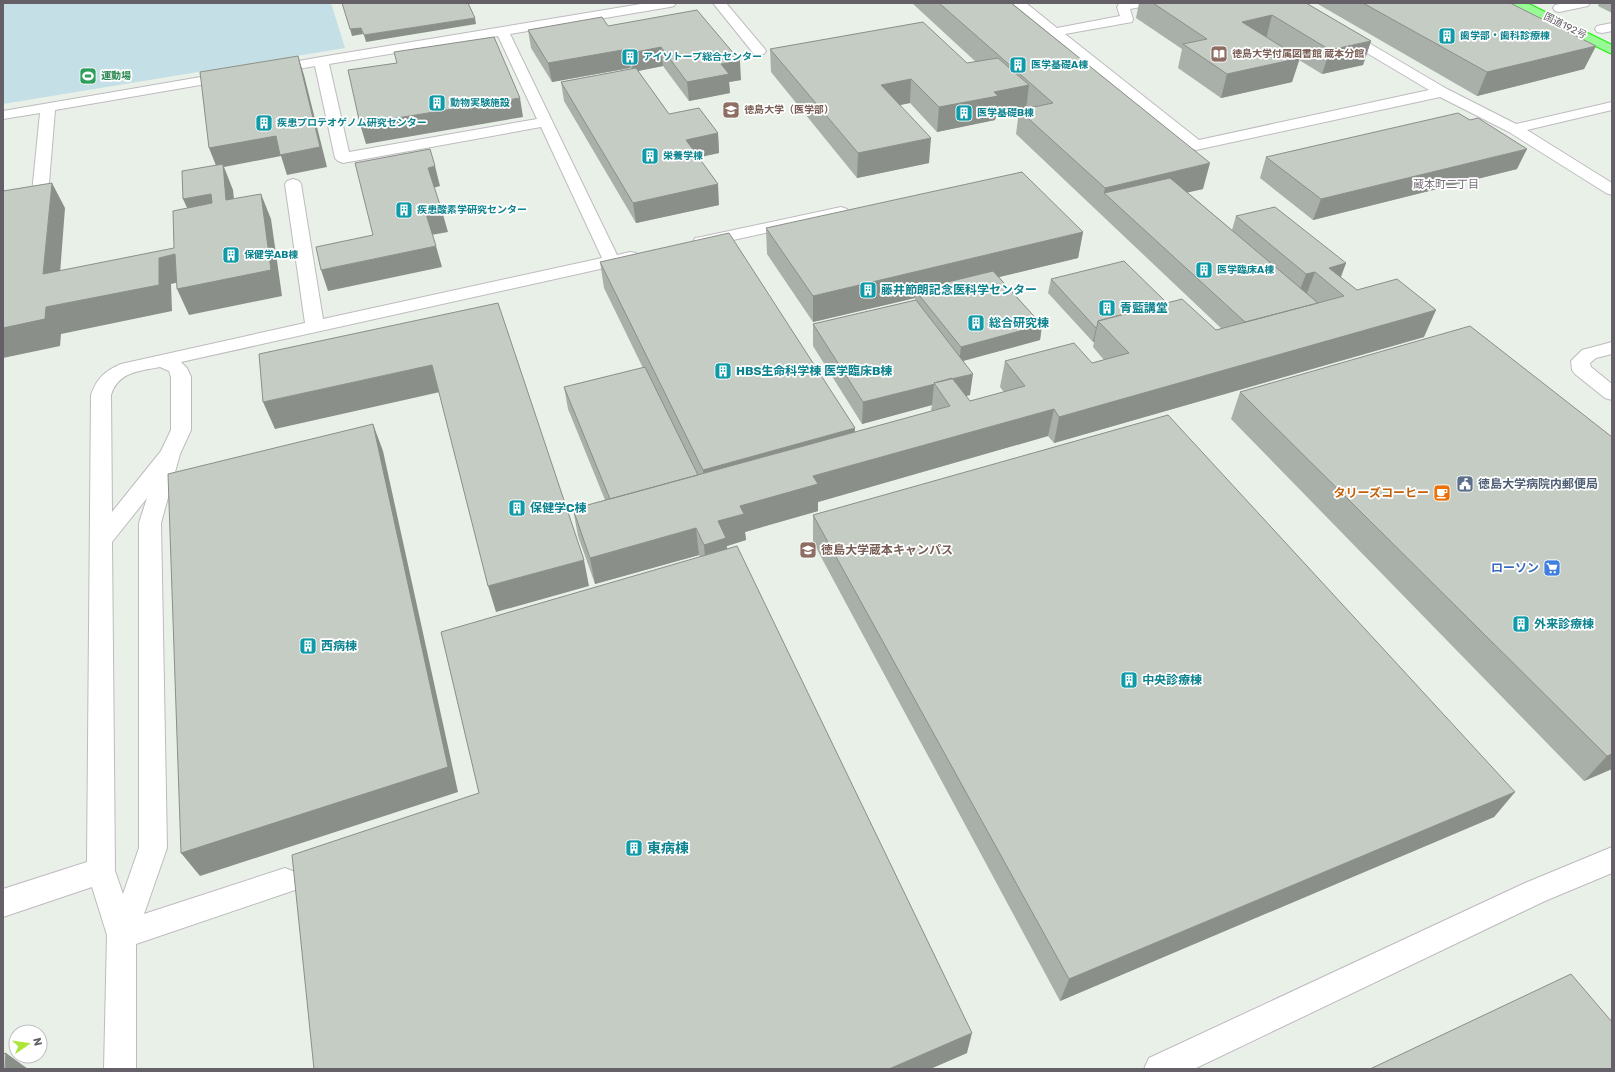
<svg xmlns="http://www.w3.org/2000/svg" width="1615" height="1072" font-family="Rubik,'Noto Sans JP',sans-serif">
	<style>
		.green { fill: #c5dfe7 }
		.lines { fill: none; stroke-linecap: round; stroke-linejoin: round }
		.lane-casing { stroke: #bfbac0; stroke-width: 2 }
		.street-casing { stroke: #bfbac0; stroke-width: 2 }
		.highway-casing { stroke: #19f107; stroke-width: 2 }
		.lane { fill: #fff; fill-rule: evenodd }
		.street { fill: #fff; fill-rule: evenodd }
		.highway { fill: #97fa95; fill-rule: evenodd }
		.wall { fill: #a9afa9 }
		.shaded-wall { fill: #8a8f89 }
		.building { fill: #c5ccc4; stroke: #8a8f89 }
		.labels { text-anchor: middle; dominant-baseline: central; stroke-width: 3.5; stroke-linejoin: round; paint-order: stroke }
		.far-street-label { font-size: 10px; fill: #655f67; stroke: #fff }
		.far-culture-label { font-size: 10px; font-weight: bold; fill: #0d838f; stroke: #fff; text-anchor: start }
		.far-education-label { font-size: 10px; font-weight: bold; fill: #785e54; stroke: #fff; text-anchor: start }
		.far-leisure-label { font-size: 10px; font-weight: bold; fill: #27864d; stroke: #fff; text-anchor: start }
		.far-neighbourhood-label { font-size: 11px; fill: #777079; stroke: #fff }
		.culture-label { font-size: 12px; font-weight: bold; fill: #0d838f; stroke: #fff; text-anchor: start }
		.service-label { font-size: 12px; font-weight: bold; fill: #4e5e75; stroke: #fff; text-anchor: start }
		.food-label { font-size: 12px; font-weight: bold; fill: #c56008; stroke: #fff; text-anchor: end }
		.education-label { font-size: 12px; font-weight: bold; fill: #785e54; stroke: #fff; text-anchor: start }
		.shop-label { font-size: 12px; font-weight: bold; fill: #366cbe; stroke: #fff; text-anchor: end }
		.near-culture-label { font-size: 14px; font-weight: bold; fill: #0d838f; stroke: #fff; text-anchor: start }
	</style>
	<rect width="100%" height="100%" fill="#e8f0e8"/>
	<path class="green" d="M3,3H331L345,48L3,104Z"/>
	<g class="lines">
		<g class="lane-casing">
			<path id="lane" d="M647,3H676L674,6L670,7L510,34L617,255L630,252L636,253L639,257L636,261L181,362L187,368L191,377V430L180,454L161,523L167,848L144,914L285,868L295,872L299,881L295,890L136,944V1069H104L107,935L92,887L3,917V889L87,862L91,395C97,378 105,371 121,364L305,323L285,184L287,181L293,179L299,181L301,184L323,319L602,258L541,127L343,163L338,161L335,158L315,66L270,74L265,73L263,70L265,67L270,66L321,57ZM498,36L537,119L349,152L329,64ZM160,367L169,371L171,377V430L161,451L112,512L111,395C118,372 139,371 160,367ZM147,498L139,523V848L123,894L115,871L112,542Z
				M713,3H726L764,48L766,51L764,54H754Z
				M1012,3H1026L1057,28L1120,16L1117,7L1119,4L1148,3L1146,6L1130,9L1133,19L1132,22L1065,34L1199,140L1429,90L1288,6L1286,3H1301L1447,89L1516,124L1612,102V110L1527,130L1612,183V195L1606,193L1509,132L1440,97L1196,150L1191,148Z
				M1565,3H1590L1588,6L1559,12L1555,11L1553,8L1555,5Z
				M230,72L235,73L237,76L235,79L55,110L48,195L46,198L3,216V205L32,193L40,113L3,119V111Z
				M841,207L847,209L849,212L847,215L701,247L695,246L693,242L695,238L701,237Z
				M1612,342V354L1596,358L1590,363L1591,367L1612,384V400L1605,398L1575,374L1572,370L1571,361L1582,350Z
				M1612,847V873L1545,901L1194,1069H1144L1149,1058L1525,883Z"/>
		</g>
		<g class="street-casing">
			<path id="street" d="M1612,23V31L1602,33L1597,32L1595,29L1597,26Z"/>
		</g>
		<g class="highway-casing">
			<path id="highway" d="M1511,3H1527L1612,45V54L1513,6Z"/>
		</g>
		<use href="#lane" class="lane"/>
		<use href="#street" class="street"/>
		<use href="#highway" class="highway"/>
	</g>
	<path class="wall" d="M912,3H1011L1203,189L1187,192L1232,230L1236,216L1346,263L1341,277L1357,290L1424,337L1054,443L1048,436L818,502V511L745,532L746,540L727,546V549L967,1053L930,1069H314L479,793L700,557L699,555L595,584L578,536L573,509L605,500L568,409L564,387L643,368L604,288L600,262L855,432L932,411L931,410L932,405L862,424L813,346V324L915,300V298L813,322L767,254L766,228L1083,232L1078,258L999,277L1042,325L1040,340L963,361L970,395L966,396L970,401L1004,392L1000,387L1005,361L1092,363L1104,360L1093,347L1094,342H1093L1048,293L1051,279L1167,303L1216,330L1222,329L1016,134L1019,111L996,116L995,120L937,132L910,103L900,105L929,163L857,178L771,72L770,49L967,63L976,62Z
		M1139,3H1306L1371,41L1363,65L1322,74L1299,60L1292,82L1221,98L1178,68L1182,49L1136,18Z
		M1316,3H1510L1596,46L1584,69L1477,96Z
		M1599,3H1612V13L1598,6Z
		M608,26L741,80L729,82L730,93L689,101L663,66L638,71L669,114L718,133L719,153L698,157L719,205L636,223L564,101L561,82L631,69L630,68L552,82L531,48L528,30Z
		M1470,120L1517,169L1313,220L1260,178L1266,157Z
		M1240,392L1612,437V769L1584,781L1231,419Z
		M813,515L1515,792L1494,817L1060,1001L813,542Z"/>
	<path class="shaded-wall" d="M1272,15L1266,39L1242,22Z
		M475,18L476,24L366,42L364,35Z
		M361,28L363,34L352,36L350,29Z
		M1371,41L1363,65L1322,74L1330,50Z
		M1596,46L1584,69L1477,96L1487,72Z
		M661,47L663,66L633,72L631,53Z
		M628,49L630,68L552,82L548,63Z
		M298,56L304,75L327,167L287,175L281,156L224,167L233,190L237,226L226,200L217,168L209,148Z
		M1300,58L1292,82L1221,98L1227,74Z
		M740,61L741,80L729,82L730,93L689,101L687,82L721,64Z
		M911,79L910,103L880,109L881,85Z
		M1029,85L1026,110H1019V111L996,116L995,120L937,132L939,107L994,92Z
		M520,98L523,117L366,144L360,124Z
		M718,133L719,153L687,160L686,140Z
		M931,138L929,163L857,178L858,153Z
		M1527,149L1517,169L1313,220L1321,199Z
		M1210,163L1203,189L1121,208L1104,193L1105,188Z
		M435,166L440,186L433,188L428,168Z
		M52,183L65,208L58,300L43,274Z
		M718,184L719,205L636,223L633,203Z
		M211,194L222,220L195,225L183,199Z
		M261,194L271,219L282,296L189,315L177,289Z
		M442,211L448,232L431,235L426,214Z
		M1083,232L1078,258L920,296L915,290V298L813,322V296Z
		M436,246L442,267L328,291L321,270Z
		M175,254L187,280L171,284L172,311L61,334L60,346L3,358V328L46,307L159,258Z
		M1346,263L1336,289L1329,268Z
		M1315,272L1305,298L1296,300L1306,274Z
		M1436,310L1424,337L1054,443L1059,417Z
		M1042,325L1040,340L959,362L961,347Z
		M1097,327L1094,342H1093L1096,328Z
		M432,365L440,392L275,429L263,402Z
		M973,374L970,395L947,401L935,384Z
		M934,384L932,405L862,424L863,402Z
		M1054,409L1048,436L818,502V511L745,532L746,540L727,546L728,565L706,571L704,545L718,521L740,506L813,476Z
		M373,424L383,451L458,792L200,876L181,853Z
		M855,428L854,455L706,496L703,470Z
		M696,528L699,555L595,584L590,558Z
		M584,560L589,586L496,612L488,586Z
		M1612,754V769L1584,781L1607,756Z
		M1515,792L1494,817L1060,1001L1069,979Z
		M972,1033L967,1053L930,1069H889Z
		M6,1053L28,1069H5Z"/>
	<path class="building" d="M342,3H468L475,18L364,35L361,28L350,29Z
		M939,3H1011L1210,163L1105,188L1019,110L1053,103Z
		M1153,3H1306L1371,41L1330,50L1272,15L1242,22L1300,58L1227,74L1183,44L1207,39Z
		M1363,3H1510L1596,46L1487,72Z
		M697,10L740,61L721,64L729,74L687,82L661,47L631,53L628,49L548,63L528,30L602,17L608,26Z
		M923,22L967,63L998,58L1029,85L994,92L998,96L939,107L911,79L881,85L931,138L858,153L770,49Z
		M494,37L520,98L360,124L348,70L397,63L394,52Z
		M298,56L320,147L280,155L276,136L209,148L200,72Z
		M636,68L669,114L699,108L718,133L686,140L718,184L633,203L561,82Z
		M1458,113L1470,120L1478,118L1527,149L1321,199L1266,157Z
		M430,149L435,166L428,168L442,211L426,214L436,246L321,270L316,247L373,235L355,163Z
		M223,164L226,200L261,194L271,270L177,289L175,254L159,258V285L46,307L45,319L3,328V191L52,183L43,274L174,248L173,211L212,203L211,194L183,199L182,171Z
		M1022,172L1083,232L813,296L766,228Z
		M1170,178L1318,303L1245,322L1104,193Z
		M1275,207L1346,263L1329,268L1357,290L1397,279L1436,310L1059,417L1054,409L813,476L818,484L740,506L744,514L718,521L726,538L704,545L696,528L590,558L573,509L950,406L934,383L952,378L970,401L1025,386L1005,361L1074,343L1092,363L1129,353L1098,321L1182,299L1216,330L1344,296L1315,272L1306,274L1236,216Z
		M729,233L855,428L703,470L600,262Z
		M1124,261L1167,303L1098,321L1097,327L1096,328L1051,279Z
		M993,271L1042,325L961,347L915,290Z
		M916,300L973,374L934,383L935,384L863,402L813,324Z
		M498,303L584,560L488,586L432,365L263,402L259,354Z
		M1470,326L1612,437V754L1607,756L1240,392Z
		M645,367L698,475L610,499L564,387Z
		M1168,415L1515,792L1069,979L813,515Z
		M373,424L448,767L181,853L168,474Z
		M737,546L972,1033L889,1069H314L292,855L479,793L441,632Z
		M1571,974L1612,1022V1069H1370Z
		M6,1053L5,1069H3V1054Z"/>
	<defs>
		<g id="building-square" transform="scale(0.9)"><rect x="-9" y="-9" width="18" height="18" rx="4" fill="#0f9aa8" stroke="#fff"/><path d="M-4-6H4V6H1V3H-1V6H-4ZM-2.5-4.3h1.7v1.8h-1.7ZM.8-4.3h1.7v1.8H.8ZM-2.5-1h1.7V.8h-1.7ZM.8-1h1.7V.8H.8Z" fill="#fff"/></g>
		<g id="library-square" transform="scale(0.9)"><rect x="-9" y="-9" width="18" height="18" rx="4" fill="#8d6e63" stroke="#fff"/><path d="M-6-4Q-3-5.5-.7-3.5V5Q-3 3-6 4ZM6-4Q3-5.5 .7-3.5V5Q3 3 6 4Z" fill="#fff"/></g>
		<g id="stadium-square" transform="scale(0.9)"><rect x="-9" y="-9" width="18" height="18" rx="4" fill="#2e9e5b" stroke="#fff"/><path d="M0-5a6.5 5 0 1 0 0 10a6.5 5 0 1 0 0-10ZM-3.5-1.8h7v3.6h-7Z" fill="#fff"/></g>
		<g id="university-square" transform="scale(0.9)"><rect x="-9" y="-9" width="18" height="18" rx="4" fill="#8d6e63" stroke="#fff"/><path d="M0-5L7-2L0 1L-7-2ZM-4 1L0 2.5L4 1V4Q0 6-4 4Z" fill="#fff"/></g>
		<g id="civic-square" transform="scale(0.9)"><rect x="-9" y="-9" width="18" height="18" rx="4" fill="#5c6f8a" stroke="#fff"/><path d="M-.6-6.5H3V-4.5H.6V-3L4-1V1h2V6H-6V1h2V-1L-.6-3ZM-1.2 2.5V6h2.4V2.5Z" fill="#fff"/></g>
		<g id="cafe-square" transform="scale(0.9)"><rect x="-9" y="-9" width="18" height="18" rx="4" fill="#e8710a" stroke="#fff"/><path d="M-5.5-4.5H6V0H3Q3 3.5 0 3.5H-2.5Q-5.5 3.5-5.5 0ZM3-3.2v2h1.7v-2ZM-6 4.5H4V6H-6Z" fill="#fff"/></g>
		<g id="supermarket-square" transform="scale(0.9)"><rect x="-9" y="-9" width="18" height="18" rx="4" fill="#3f7fe0" stroke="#fff"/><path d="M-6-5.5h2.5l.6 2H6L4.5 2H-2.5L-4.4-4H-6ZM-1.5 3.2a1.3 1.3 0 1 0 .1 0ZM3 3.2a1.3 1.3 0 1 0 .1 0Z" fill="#fff"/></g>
	</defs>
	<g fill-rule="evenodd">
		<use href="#building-square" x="1447" y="36"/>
		<use href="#library-square" x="1219" y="54"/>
		<use href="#building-square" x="630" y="57"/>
		<use href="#building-square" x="1018" y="65"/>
		<use href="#stadium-square" x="88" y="76"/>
		<use href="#building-square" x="437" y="103"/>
		<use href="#university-square" x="731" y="110"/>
		<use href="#building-square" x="964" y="113"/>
		<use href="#building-square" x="264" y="123"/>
		<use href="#building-square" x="650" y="156"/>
		<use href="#building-square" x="404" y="210"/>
		<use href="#building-square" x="231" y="255"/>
		<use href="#building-square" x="1204" y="270"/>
		<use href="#building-square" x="868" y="290"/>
		<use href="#building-square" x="1107" y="308"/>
		<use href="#building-square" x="976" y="323"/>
		<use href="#building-square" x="723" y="371"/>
		<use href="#civic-square" x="1465" y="484"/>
		<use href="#cafe-square" x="1442" y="493"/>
		<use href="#building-square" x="517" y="508"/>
		<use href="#university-square" x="808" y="550"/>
		<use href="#supermarket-square" x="1552" y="568"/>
		<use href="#building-square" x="1521" y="624"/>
		<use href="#building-square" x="308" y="646"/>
		<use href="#building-square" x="1129" y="680"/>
		<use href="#building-square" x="634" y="848"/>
	</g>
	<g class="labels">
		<g class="far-street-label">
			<text transform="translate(1565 26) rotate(26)">国道192号</text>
		</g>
		<g class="far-culture-label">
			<text x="1460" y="36">歯学部・歯科診療棟</text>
			<text x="643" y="57">アイソトープ総合センター</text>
			<text x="1031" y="65">医学基礎A棟</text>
			<text x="450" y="103">動物実験施設</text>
			<text x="977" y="113">医学基礎B棟</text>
			<text x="277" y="123">疾患プロテオゲノム研究センター</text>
			<text x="663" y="156">栄養学棟</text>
			<text x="417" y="210">疾患酸素学研究センター</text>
			<text x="244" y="255">保健学AB棟</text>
			<text x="1217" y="270">医学臨床A棟</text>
		</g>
		<g class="far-education-label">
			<text x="1232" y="54">徳島大学付属図書館 蔵本分館</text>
			<text x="744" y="110">徳島大学（医学部）</text>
		</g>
		<g class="far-leisure-label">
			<text x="101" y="76">運動場</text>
		</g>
		<g class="far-neighbourhood-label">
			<text x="1446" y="184">蔵本町二丁目</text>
		</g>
		<g class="culture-label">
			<text x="881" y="290">藤井節朗記念医科学センター</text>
			<text x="1120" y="308">青藍講堂</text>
			<text x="989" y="323">総合研究棟</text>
			<text x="736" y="371">HBS生命科学棟 医学臨床B棟</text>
			<text x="530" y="508">保健学C棟</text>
			<text x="1534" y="624">外来診療棟</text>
			<text x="321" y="646">西病棟</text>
			<text x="1142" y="680">中央診療棟</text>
		</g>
		<g class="service-label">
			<text x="1478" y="484">徳島大学病院内郵便局</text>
		</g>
		<g class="food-label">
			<text x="1429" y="493">タリーズコーヒー</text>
		</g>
		<g class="education-label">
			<text x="821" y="550">徳島大学蔵本キャンパス</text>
		</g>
		<g class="shop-label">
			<text x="1539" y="568">ローソン</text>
		</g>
		<g class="near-culture-label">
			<text x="647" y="848">東病棟</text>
		</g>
	</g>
	<rect width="1615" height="1072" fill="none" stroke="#655f67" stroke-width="8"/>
	<g transform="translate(28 1044) rotate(77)"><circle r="19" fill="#ffffff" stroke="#c1bfc2"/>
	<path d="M0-3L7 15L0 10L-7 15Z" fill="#aee539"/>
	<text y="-6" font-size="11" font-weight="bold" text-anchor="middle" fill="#655f67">N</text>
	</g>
</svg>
